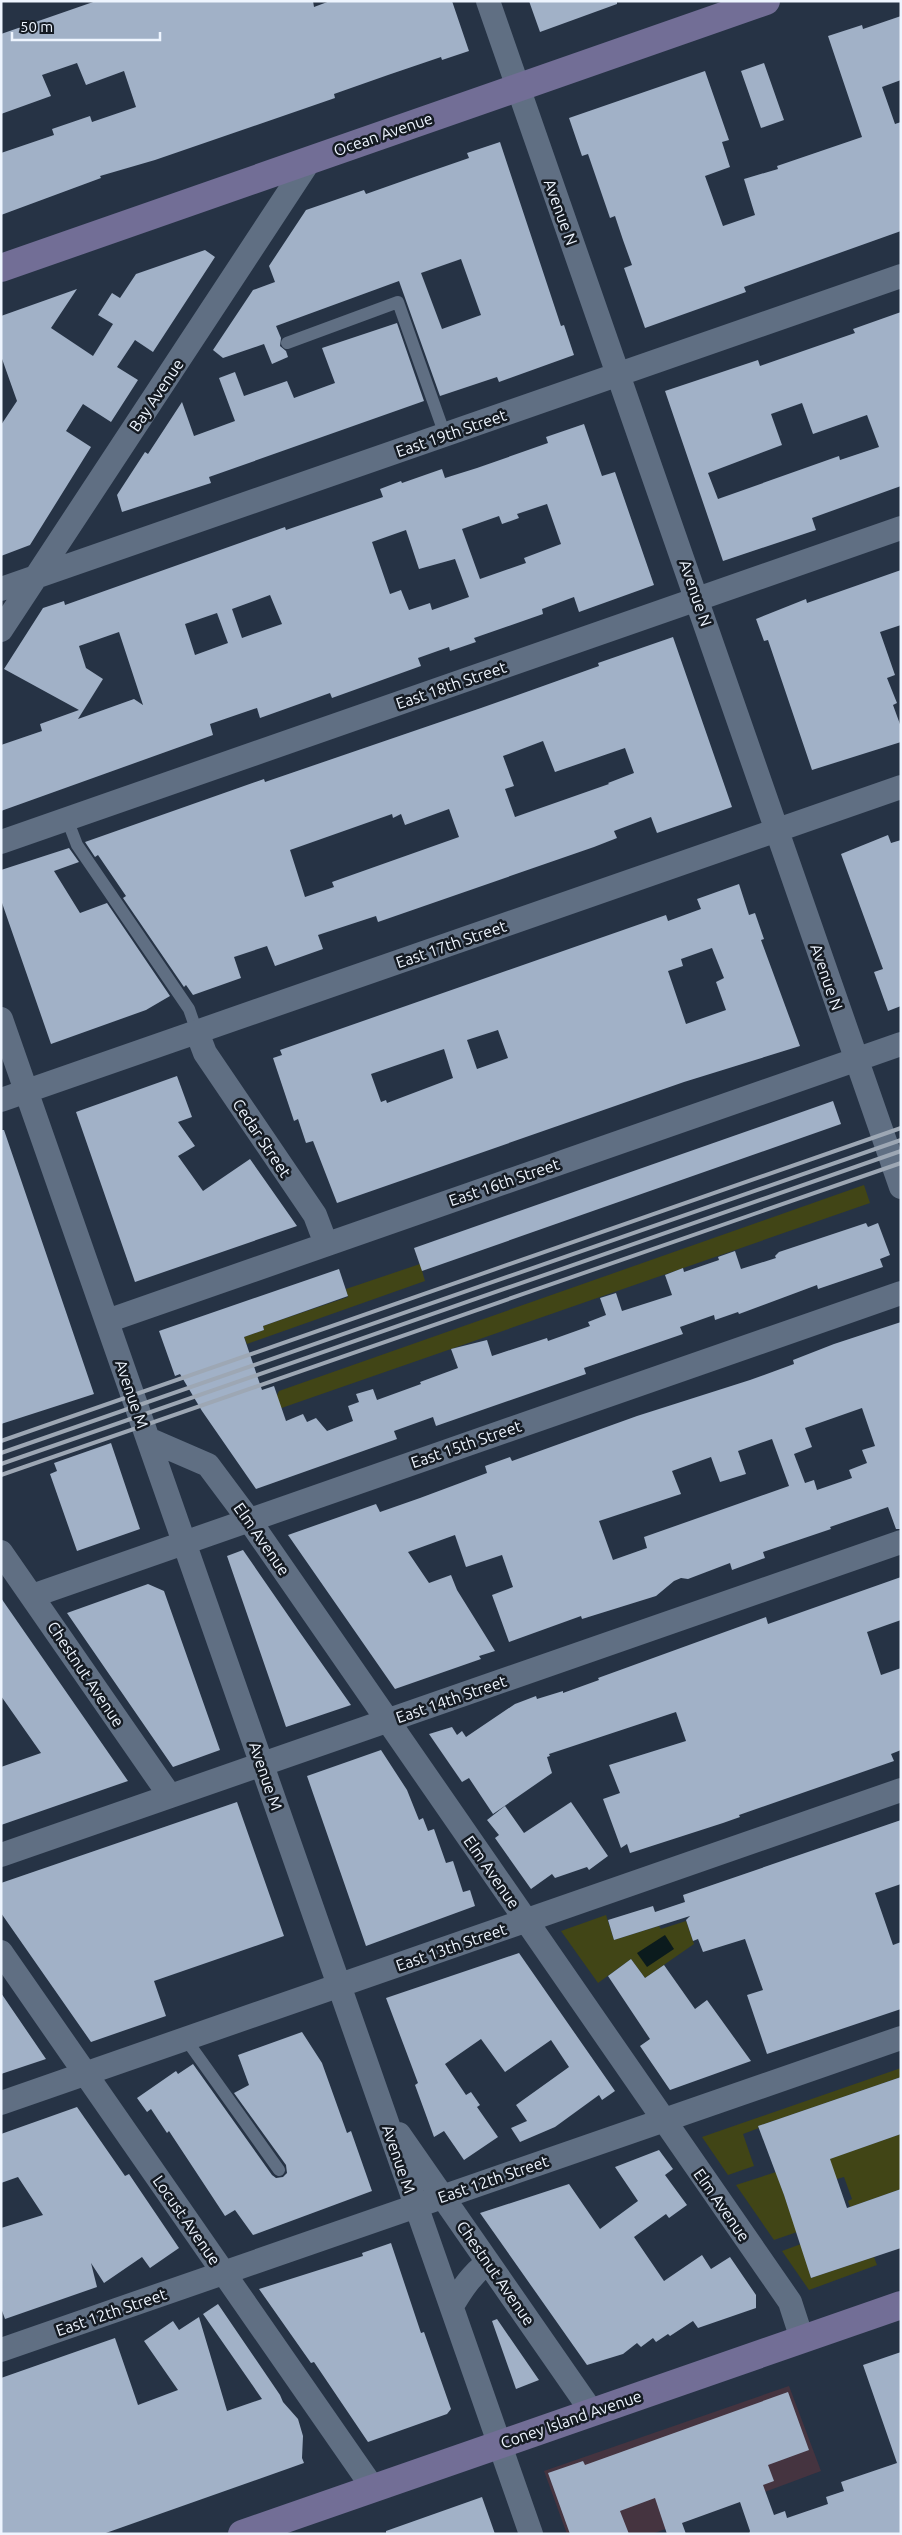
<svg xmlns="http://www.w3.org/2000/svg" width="902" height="2535" font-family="Ubuntu,sans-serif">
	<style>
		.commercial { fill: #453440 }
		.green { fill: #414516 }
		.water { fill: #0b1b1d }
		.building { fill: #a1b1c7; fill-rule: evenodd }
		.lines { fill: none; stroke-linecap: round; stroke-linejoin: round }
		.lane { stroke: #606f83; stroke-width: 12 }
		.street { stroke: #606f83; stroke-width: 24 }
		.secondary { stroke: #726e96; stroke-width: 28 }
		.rail { stroke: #9da7b4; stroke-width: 4 }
		.labels { text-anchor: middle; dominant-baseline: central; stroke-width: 5; stroke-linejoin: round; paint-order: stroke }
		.street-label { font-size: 16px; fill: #eef5ff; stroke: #151b23 }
	</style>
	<rect width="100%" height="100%" fill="#263345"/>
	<path class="commercial" d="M789,2386L821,2471L652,2534H567L544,2471Z"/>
	<path class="green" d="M864,1185L870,1203L270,1412L279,1391Z
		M420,1264L425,1281L247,1344L244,1337L264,1330L263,1326L348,1297L346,1289Z
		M606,1915L614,1940L659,1926L661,1929L686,1921L694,1944L645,1978L631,1959L598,1983L561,1931Z
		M901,2068V2077L758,2126L759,2128L743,2134L754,2166L728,2175L702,2137Z
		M901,2134V2189L850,2207L848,2201L852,2199L844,2177L833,2180L829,2159Z
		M776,2172L797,2232L774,2240L736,2185Z
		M801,2244L811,2278L874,2257L877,2265L809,2290L782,2251Z"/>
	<path class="water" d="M665,1935L674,1949L647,1967L637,1953Z"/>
	<path class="building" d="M96,1H313L314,7L330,1H452L469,51L442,60L441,57L388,75L334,94L335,98L155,160L100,176L101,178L1,215V153L54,135L52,129L90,116L92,122L136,107L124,71L86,85L77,63L42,75L51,96L1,114V34Z
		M529,1H617V4L540,32Z
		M901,16V80L882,87L895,124L901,122V231L744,287L746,292L645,328L624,268L632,265L623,240L615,216L610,218L588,154L582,156L569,118L705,71L729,140L722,142L730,167L705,176L723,226L755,215L744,179L778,169L777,166L862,137L828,36L862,25L863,29Z
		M764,63L784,120L761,128L741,71Z
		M500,142L561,326L564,325L574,355L499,382L497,377L440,396L399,281L276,326L281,338L280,346L286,351L288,357L272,364L264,344L223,358L213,350L253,290L275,282L269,266L306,210L364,190L366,194L417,176L469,158L467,153ZM461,259L481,315L442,329L421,273Z
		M205,250L215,257L153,352L135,340L117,367L138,380L111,422L83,404L66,431L91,447L30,545L1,556V425L17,401L1,356V316L77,289L51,328L93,356L113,324L98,315L112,293L120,298L136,274Z
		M901,312V486L812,518L816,530L723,561L665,391L758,360L760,366L855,333L853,329ZM802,403L813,434L867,415L879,447L840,460L839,456L718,499L708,473L782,445L771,414Z
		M397,323L424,401L209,477L211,483L122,512L117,495L145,452L148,454L182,402L194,436L235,421L219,378L235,372L244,396L287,381L294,398L335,383L322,348Z
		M584,424L602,476L615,472L654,585L579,612L574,597L542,609L543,614L474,638L476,642L450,651L449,647L418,658L421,666L332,698L330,693L260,718L257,708L210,724L213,735L1,811V745L42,731L40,724L79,710L4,669L43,608L64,601L65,605L285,527L286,530L383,497L380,489L401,481L402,483L442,469L445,478L477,468L548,443L546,437ZM547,504L561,544L524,558L526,563L480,579L462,529L499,516L502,524L519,518L517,514ZM406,530L419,569L455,559L469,597L432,610L430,603L409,610L401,590L390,594L372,542ZM270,595L282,624L242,638L232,609ZM217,613L228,643L195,655L185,624ZM119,632L143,705L134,699L78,719L103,679L86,668L79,646Z
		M901,570V625L880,632L895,675L887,678L897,703L893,705L901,727V742L812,770L768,640L764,641L756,619L806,599L807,603Z
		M673,637L732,807L657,833L651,817L614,831L617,838L594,847L378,922L376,916L318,935L323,949L275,966L267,946L234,957L241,978L193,995L186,985L184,987L123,898L126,896L98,855L95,857L85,842L264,779L265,782L481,708L599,666L598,663ZM543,741L555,772L625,748L634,773L608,783L609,784L515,817L505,789L514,786L503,756ZM449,809L459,837L332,882L334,887L305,897L290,850L392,814L393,818L401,814L405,825Z
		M888,835L891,843L901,840V1006L888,1011L874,972L883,969L841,854Z
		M69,848L79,862L54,871L80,913L107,903L170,996L146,1010L51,1044L1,900V870Z
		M739,884L749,915L755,913L764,939L761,940L800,1046L684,1082L337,1203L313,1141L306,1143L298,1119L294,1121L273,1058L282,1055L280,1050L666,915L668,921L701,909L697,899ZM712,948L724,978L716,982L726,1010L686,1024L668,971L683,966L681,959ZM498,1030L508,1058L477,1069L467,1040ZM444,1049L453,1078L387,1103L386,1100L381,1102L371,1074Z
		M177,1076L192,1117L178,1122L195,1146L178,1156L203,1191L250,1159L297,1226L135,1282L76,1112Z
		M833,1101L841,1124L422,1271L414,1248Z
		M1,1130H4L94,1394L1,1424Z
		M866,1223L868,1227L878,1223L890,1255L880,1259L883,1267L818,1289L817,1285L739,1314L738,1312L715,1320L714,1315L680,1327L683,1334L584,1368L586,1374L436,1426L433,1417L394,1431L397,1439L256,1489L202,1411L180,1374L175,1376L159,1331L339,1269L348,1296L263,1326L264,1330L244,1337L262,1390L274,1386L286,1421L303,1414L307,1422L316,1418L327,1431L353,1421L348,1406L359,1402L356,1394L373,1389L377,1400L421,1384L420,1382L458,1368L451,1349L487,1340L492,1356L547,1338L548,1341L590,1326L588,1322L606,1315L600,1298L616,1293L622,1311L672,1295L665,1275L683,1268L684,1272L719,1260L718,1257L735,1251L741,1269L776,1258L775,1256L779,1252Z
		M901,1322V1529H896L888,1507L830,1527L831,1529L763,1552L765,1558L732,1570L730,1563L688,1579L681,1578L674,1581L656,1596L582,1619L581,1616L509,1642L492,1595L513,1587L502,1555L466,1567L455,1535L408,1552L429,1583L451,1575L457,1590L495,1651L479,1656L481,1659L395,1689L288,1535L376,1504L380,1512L420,1498L487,1473L485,1466L510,1457L512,1461L637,1416L750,1380L794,1364L793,1360L834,1344ZM862,1408L875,1446L862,1450L867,1463L849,1470L852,1478L817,1490L814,1480L805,1483L794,1454L812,1447L805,1428ZM772,1439L789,1486L644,1537L647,1548L613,1560L599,1521L681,1494L672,1471L711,1457L720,1482L746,1474L738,1451Z
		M111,1443L140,1529L77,1551L50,1474L57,1471L54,1463Z
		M243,1550L301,1634L351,1705L286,1727L227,1556Z
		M901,1577V1620L867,1632L881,1675L901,1668V1750L891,1754L894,1761L739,1815L740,1817L723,1823L630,1853L627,1844L621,1848L603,1799L620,1793L609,1765L686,1741L676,1712L549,1754L550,1756L547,1757L552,1773L493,1814L469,1778L462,1782L429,1734L452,1727L457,1735L462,1731L466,1737L515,1704L536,1696L537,1699L563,1691V1693L599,1680L598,1678L766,1617L768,1624Z
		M148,1584L164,1591L220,1750L173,1767L67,1613Z
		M1,1598L128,1781L1,1825V1767L41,1753L1,1696Z
		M381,1750L407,1790L419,1820L423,1818L428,1831L434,1829L446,1863L453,1861L463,1892L470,1890L475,1906L366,1946L307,1776Z
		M237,1802L284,1936L154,1981L166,2016L91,2042L1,1913V1883Z
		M571,1802L608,1856L589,1870L587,1867L555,1878L552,1874L531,1889L495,1838L499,1835L487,1820L505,1806L524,1833Z
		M901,1820V1884L875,1893L893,1945L901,1942V2009L767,2054L747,1995L763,1990L745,1939L703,1952L698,1939L693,1941L686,1920L690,1916L614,1940L608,1920L653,1906L655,1912L685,1902L683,1895Z
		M519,1953L615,2091L602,2100L599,2095L555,2127L520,2142L511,2128L527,2121L516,2105L569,2067L551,2040L505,2072L481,2039L445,2064L466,2095L471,2092L480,2105L477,2107L498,2137L464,2160L444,2131L434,2137L415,2085L418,2083L386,1998Z
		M631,1959L645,1978L664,1965L695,2009L707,2000L751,2061L670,2090L640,2046L650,2039L608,1976Z
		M1,1993L46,2059L1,2074Z
		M302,2032L322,2063L347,2133L351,2131L372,2191L253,2235L235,2210L225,2216L169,2131L167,2133L151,2109L147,2112L137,2098L176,2071L178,2074L193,2064L272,2175L276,2178L283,2177L287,2173L286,2165L234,2093L249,2085L238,2055Z
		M901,2077V2134L830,2159L847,2208L901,2189V2248L811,2278L784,2195L758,2126Z
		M77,2107L125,2176L129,2174L179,2248L150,2268L142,2257L104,2283L91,2263L97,2287L5,2319L1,2308V2228L43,2215L18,2177L1,2183V2134Z
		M659,2150L673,2169L665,2175L687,2205L669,2218L666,2214L634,2237L664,2281L702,2255L711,2269L730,2257L756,2295V2308L698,2328L693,2321L670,2336L668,2334L656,2342L653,2338L641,2347L637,2343L623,2354L587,2365L480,2213L569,2184L600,2229L638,2201L615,2167Z
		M391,2243L421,2333L424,2332L451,2409L447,2414L368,2442L314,2362L311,2363L259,2289L363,2256L362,2253Z
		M218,2304L280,2395L283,2402L298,2419L303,2436L302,2458L304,2463L103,2534H1V2378L115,2338L138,2405L178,2390L144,2341L173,2321L179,2330L199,2317L227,2411L262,2399L203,2314Z
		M497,2319L539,2380L516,2389L492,2321Z
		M901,2352V2534H749L750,2531L740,2502L682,2523L686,2534H667L655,2498L620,2511L629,2534H570L548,2473L583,2461L585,2465L788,2392L809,2450L768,2465L774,2481L763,2485L774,2515L785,2511L787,2518L828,2504L826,2497L844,2491L841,2482L897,2463L863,2365Z
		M482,2497L495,2534H386V2531Z"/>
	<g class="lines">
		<path class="lane" d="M287,343L398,302L445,435
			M67,819L77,845L189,1009L197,1032
			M185,2038L279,2170"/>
		<path class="street" d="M488,1L901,1187
			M1,589L901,276
			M1,630L310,160
			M1,842L901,528
			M1,1019L531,2534
			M197,1032L205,1053L315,1215L326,1244
			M1,1100L901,787
			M107,1321L901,1044
			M148,1439L208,1465L249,1520L790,2302L802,2339
			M1,1552L170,1796
			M32,1596L901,1293
			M1,1855L901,1542
			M1,1952L373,2488
			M1,2103L901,1790
			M399,2134L592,2412
			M452,2306C462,2289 472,2274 488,2262
			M1,2350L901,2038"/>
		<path class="secondary" d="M1,268L766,1
			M242,2534L901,2305"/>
		<path class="rail" d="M1,1441L901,1128
			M1,1453L901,1140
			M1,1464L901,1151
			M1,1475L901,1163"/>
	</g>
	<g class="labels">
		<g class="street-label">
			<text transform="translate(383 134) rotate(-19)">Ocean Avenue</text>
			<text transform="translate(561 212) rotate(70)">Avenue N</text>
			<text transform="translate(156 395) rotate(-56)">Bay Avenue</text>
			<text transform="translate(451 433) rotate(-19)">East 19th Street</text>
			<text transform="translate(696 593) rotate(71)">Avenue N</text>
			<text transform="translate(451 685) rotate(-19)">East 18th Street</text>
			<text transform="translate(451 944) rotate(-19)">East 17th Street</text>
			<text transform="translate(827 977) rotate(71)">Avenue N</text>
			<text transform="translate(262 1138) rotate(56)">Cedar Street</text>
			<text transform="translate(504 1182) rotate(-19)">East 16th Street</text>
			<text transform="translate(132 1394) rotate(71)">Avenue M</text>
			<text transform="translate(466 1444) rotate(-19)">East 15th Street</text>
			<text transform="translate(262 1539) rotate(55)">Elm Avenue</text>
			<text transform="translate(86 1674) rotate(56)">Chestnut Avenue</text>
			<text transform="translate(451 1699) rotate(-19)">East 14th Street</text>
			<text transform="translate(266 1776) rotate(71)">Avenue M</text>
			<text transform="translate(492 1872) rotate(55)">Elm Avenue</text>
			<text transform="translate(451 1947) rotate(-19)">East 13th Street</text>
			<text transform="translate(399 2159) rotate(71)">Avenue M</text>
			<text transform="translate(493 2179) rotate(-19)">East 12th Street</text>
			<text transform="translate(722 2205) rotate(55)">Elm Avenue</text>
			<text transform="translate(187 2220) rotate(55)">Locust Avenue</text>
			<text transform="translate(496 2273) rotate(55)">Chestnut Avenue</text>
			<text transform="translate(111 2312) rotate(-19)">East 12th Street</text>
			<text transform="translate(571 2419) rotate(-19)">Coney Island Avenue</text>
		</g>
	</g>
	<rect width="902" height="2535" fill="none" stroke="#eef5ff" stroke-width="5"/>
	<path d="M12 32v8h148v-8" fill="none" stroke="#eef5ff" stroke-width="2.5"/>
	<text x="20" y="32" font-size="15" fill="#eef5ff" stroke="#151b23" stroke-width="4" paint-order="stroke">50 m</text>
</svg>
